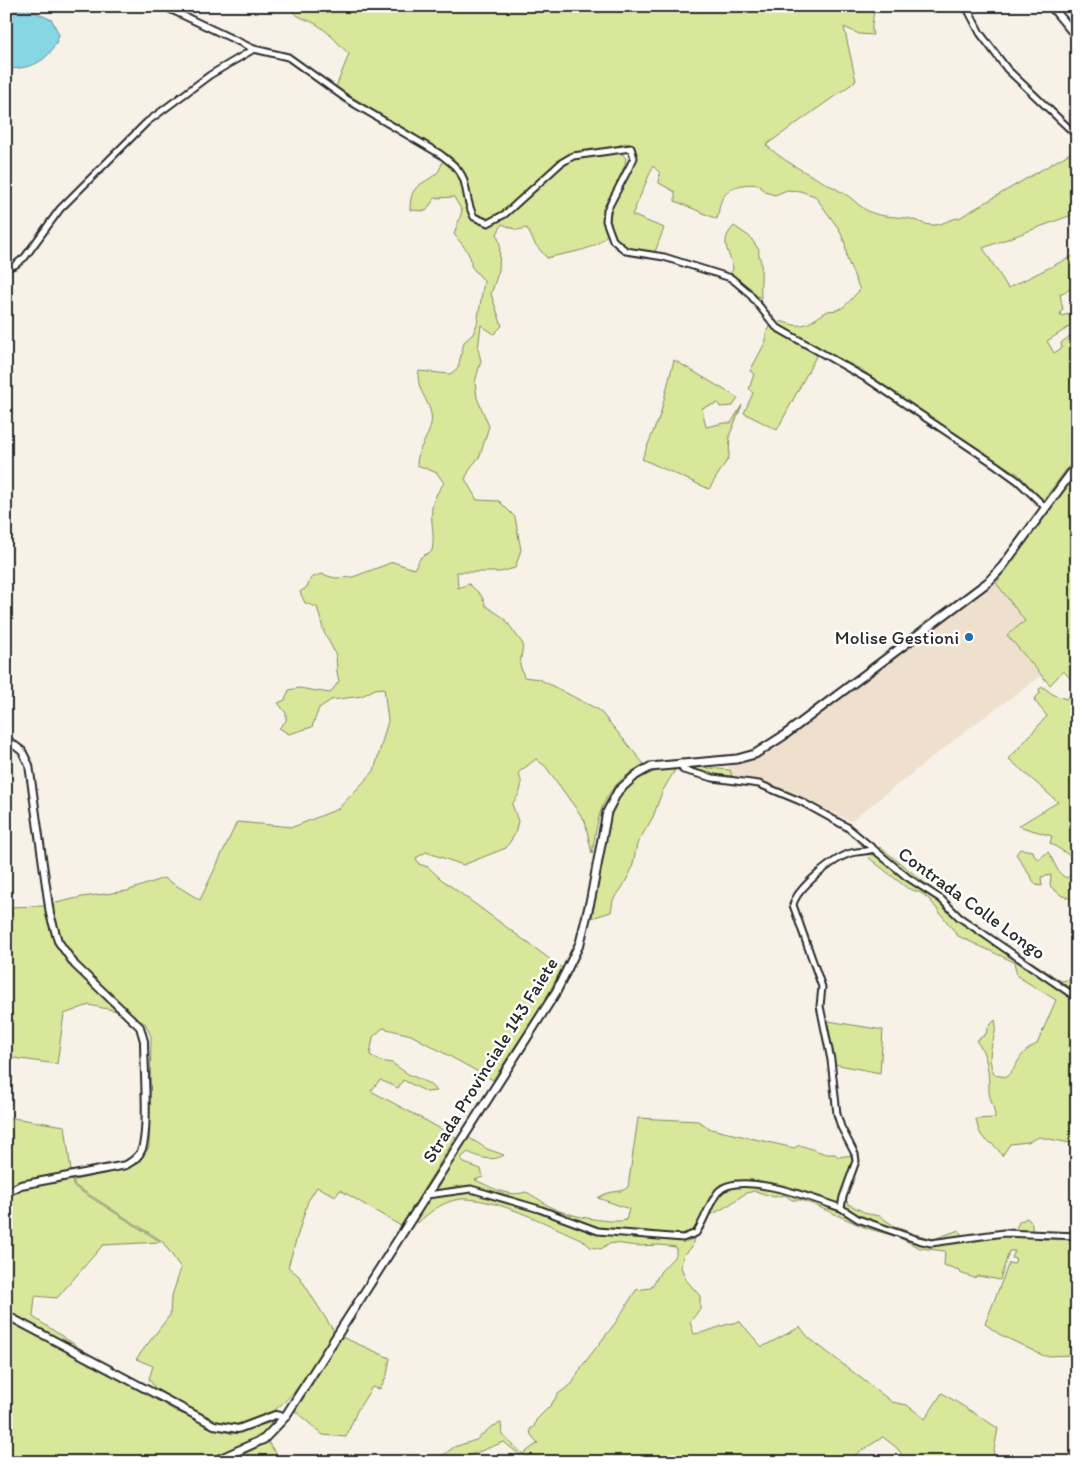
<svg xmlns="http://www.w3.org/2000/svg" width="1083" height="1468" font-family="Itim,sans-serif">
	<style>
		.built { fill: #eee0cc }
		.green { fill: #d8e79a; stroke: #828962 }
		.water { fill: #87d6e4; stroke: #62929a }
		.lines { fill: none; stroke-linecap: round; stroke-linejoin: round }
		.minor-casing { stroke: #2b2b2b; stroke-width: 9 }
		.tertiary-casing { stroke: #2b2b2b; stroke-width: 10 }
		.secondary-casing { stroke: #2b2b2b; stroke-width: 11 }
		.minor { stroke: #fff; stroke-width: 5 }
		.tertiary { stroke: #fff; stroke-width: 6 }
		.secondary { stroke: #fff; stroke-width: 7 }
		.poi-dot { fill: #1f6fb2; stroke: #fff; stroke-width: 2 }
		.labels { text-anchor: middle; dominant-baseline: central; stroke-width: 5; stroke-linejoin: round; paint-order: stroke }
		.poi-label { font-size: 19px; fill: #2b2b2b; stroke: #fff; text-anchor: end }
		.street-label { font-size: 19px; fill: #2b2b2b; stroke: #fff }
	</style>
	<rect width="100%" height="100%" fill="#f7f1e8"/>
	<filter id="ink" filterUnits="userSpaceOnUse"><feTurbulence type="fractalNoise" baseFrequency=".02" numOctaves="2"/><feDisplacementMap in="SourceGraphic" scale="10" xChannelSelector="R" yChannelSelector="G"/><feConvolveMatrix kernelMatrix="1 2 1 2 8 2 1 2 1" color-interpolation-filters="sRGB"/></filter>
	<g filter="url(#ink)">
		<path class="built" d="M996,583L1025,621L1007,635L1041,676L972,726L851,821L794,793L757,779L732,776L728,766L749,761L773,750Z"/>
		<path class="green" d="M289,6H871C877,16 869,23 873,35L859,34L844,27L856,81L766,145C790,167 818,178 845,194C853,199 861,208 870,212C884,218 897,216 911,219C918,221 923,224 930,225C942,226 948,219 959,218L1077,149V213L983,248L1008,288L1077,254V286L1060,294L1063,310L1060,312L1061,316L1077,312V322L1047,341L1054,353L1062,348L1061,343L1070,336L1077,346V455L1043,501L1018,474L986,455L860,369L820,349L777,430L744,413L753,393L749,389L754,374L750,371L766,341V334L771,325L776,330L781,321C806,331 808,322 828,311C832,310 836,311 840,309C848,305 853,296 860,290L847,259L845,243L839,229L815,196L800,191L787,190L775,195L765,192L759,185C746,183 730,185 722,199C719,204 719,213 717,219L675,201V192L659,183L660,173L653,166L632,215L664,228L655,252C646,250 633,251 625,246C589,227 627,179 637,156L632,145L625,143L606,150L612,153H621L626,158L625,165L604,213L608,233C596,252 567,252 547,258L535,244L527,228L517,230L502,224L497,234L500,244L499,270L491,294L502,326L494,334L481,325L478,349L481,361L475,382L477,398L489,426L480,456L471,467L465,479L477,500L499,501L515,517L521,550L515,568L500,572H457L458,588L469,584L481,595L486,606L504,618L523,644L520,665L524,677L539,679L599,710L644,764C602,788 599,809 592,854L585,821L546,767L536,759L518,773C525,785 520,794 512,804L518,821L515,834L506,848L463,865L426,852L416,858L419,864L428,867L441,879L562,968L544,1002L493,1080L411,1035L383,1028L373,1037L370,1055L380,1061L392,1063L408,1074L428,1083L437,1091L427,1092L403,1080L398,1088L380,1080L371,1091L456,1137L401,1226L340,1190L336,1196L317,1187L308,1201L288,1267L299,1276L335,1333C310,1372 273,1440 215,1422C199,1417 171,1397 155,1388L149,1379L153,1366L136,1359L170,1315L171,1299L181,1268L162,1241L74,1185V1180L127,1169L139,1162L149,1147L151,1036L145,1023L117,1011L89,1005L64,1014L57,1064L6,1057V907L43,906L82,897L127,891L164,878L200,900L237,822L293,827L338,809L374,771L388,721L384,688L375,689L362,696L331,700L319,708L312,727L289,734L279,728L286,721V713L278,703L285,700L289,690L299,688L330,693L339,681L337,672L336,655L324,632L317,607L305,603L300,592L307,587L311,578L321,574L335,578L353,577L393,562L414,569L421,557L432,551C437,522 422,511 444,483L437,473L417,465C417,447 428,440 431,424C435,404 414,391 419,371L450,374L458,368L464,342L473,334L477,324L484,281L471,266C473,254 460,243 454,234L462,211L454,197L435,198L426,211L410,210C410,183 422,186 437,173C441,169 443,159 445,154L336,87L349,54C339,45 330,33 319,26C310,19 293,18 289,6Z
			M734,226L750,237L759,250C758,256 760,257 761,262C762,267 760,290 761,298C749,293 740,282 729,274L733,270C732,254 717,243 734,226Z
			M674,360L738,398L733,406L720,407L718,403L702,408L706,427L724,423H731L742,405L730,434L729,457L709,489L642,459L660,415Z
			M1077,473V685L1063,671L1050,685L1007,635L1025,621L996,583Z
			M1043,687L1054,695L1066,699L1077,689V860L1050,843L1052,836L1018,826L1058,802L1009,759L1047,716L1034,700L1040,693L1039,689Z
			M687,766L730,770L732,776L708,773Z
			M662,769L675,770L662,792L653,817L637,844L632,869L622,888L613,900L611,912L592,918C598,887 602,828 616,801C625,784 644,775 662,769Z
			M880,847L945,899L964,917L1061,981L1068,980L1071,983L1069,987L1077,993V1136L1070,1143L1039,1137L1028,1142L1010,1144L1002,1156C991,1135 981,1148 976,1119L995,1118C995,1109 990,1100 989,1092C989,1075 988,1053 976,1041L986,1034L988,1027L995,1020C1000,1034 982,1052 995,1075L1006,1077C1021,1064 1016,1054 1037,1044L1056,1000L1017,976L1014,962L958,936L930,900L921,893L907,888L869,858Z
			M1020,849L1033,851L1035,857L1039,859L1048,852C1055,861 1056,874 1067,878L1077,868V900L1062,896L1050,886L1051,875L1041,877L1042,886L1036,885L1016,854Z
			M828,1021L883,1030L880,1073L834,1064Z
			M6,1117L65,1126L73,1186L161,1242L103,1245L57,1298L35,1296L33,1317L175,1411L232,1434L272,1422L274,1425C264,1437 250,1443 236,1449L239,1456L268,1442L282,1462H6Z
			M638,1118L698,1121L711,1129L794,1148L800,1145L826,1154H835L839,1157L852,1155L854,1160L840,1201H847L848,1204L868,1214L880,1216L894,1226L914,1234L934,1239L959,1230L962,1237L976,1233L982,1238C997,1236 1013,1239 1019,1222L1027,1218L1032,1223V1229L1043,1239H1077V1355L1044,1356L999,1334L985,1324L1009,1263L1014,1264L1016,1259L1012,1258L1015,1251H1009L1000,1280L978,1276L974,1278L960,1273L959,1270L944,1265L945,1251L920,1248L898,1237L866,1228L812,1204L801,1200H792L785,1195L774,1197L755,1191L746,1193L726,1207L704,1218L695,1232L692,1247L683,1256L681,1267L686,1280L700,1296V1309L690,1322L694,1334C711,1332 724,1323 740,1322L762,1347L800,1327L809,1338L892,1402L907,1405L925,1419L942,1393L998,1428L992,1462H907L897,1448L883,1437L844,1462H534L523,1454L520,1455L504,1442L473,1454L460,1462H426L445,1454L454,1447L476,1440L491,1427L501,1423L502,1435L523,1454L538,1443L531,1435L530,1429L534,1427L536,1420L551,1405L558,1394L572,1384L582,1366L616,1322L636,1290L651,1288L661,1271L676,1255V1247L660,1245L637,1246L615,1243L608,1244L601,1249L590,1247L583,1240C548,1225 504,1201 466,1199C448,1198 430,1211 418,1223L416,1220L434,1190H437L448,1167L468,1137L487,1149L504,1155C493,1162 479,1158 468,1152L461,1158L464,1163L481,1169L483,1177L475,1180C492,1187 507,1198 526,1192C537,1197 547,1206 557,1210C572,1216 611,1224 626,1220L629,1209L598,1198C612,1188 619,1195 628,1187Z
			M342,1337L390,1358L387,1375L380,1389L372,1387L357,1411L346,1437L323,1435L295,1411Z"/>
		<path class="water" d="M26,8L52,20L59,35C51,61 32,69 6,69V16L14,9Z"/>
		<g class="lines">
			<g class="minor-casing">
				<path id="minor" d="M163,6L254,49L288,57L348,100L440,154C449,161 459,168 463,178C468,192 466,202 474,217L488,223L505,214L561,163L573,156L631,148L634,158L607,210L606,221L613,240L626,251L664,257L731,278L748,292L776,327L869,380L996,465L1018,481L1046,508
					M966,6L980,33L1007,69L1077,136
					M6,268L15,265L25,257L60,209L147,122L210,75L254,49
					M681,763L683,770L713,778L759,784L800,801L847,827L907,877L941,899L959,917L1077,998
					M874,849C866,852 858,851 851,853C834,858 796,889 793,905L822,987L820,1006L831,1060L837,1114L841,1127L855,1154L856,1161L843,1197L841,1208L858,1219L918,1240L931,1243L1004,1233L1077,1236
					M427,1195L471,1189L539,1209L598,1231L683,1238L696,1233C705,1220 709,1203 718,1192C738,1169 817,1200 841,1208"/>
			</g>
			<g class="tertiary-casing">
				<path id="tertiary" d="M6,739L22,751L29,765L50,914L58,941L75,965L140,1027L144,1041C144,1066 149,1128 142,1149C139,1157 133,1161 126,1165L21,1185L6,1193
					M6,1315L214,1425L238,1429L275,1415L285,1417"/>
			</g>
			<g class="secondary-casing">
				<path id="secondary" d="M1051,6L1077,37
					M213,1462L264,1439L285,1417L556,992L580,943L591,898L607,812L618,791L636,775L650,767L737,759L755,754L783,736L988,582L1002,567L1077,465"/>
			</g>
			<use href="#minor" class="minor"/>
			<use href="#tertiary" class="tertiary"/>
			<use href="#secondary" class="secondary"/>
		</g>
	</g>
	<circle class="poi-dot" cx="969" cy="637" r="5"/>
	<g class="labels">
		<g class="poi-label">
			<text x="959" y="637">Molise Gestioni</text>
		</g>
		<g class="street-label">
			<text transform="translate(972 903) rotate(36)">Contrada Colle Longo</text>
			<text transform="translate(490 1060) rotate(-58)">Strada Provinciale 143 Faiete</text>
		</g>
	</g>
	<rect width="1083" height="1468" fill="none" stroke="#fff" stroke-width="25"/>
	<rect x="12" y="12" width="1058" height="1443" fill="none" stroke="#2b2b2b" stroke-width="2" filter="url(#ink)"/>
</svg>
